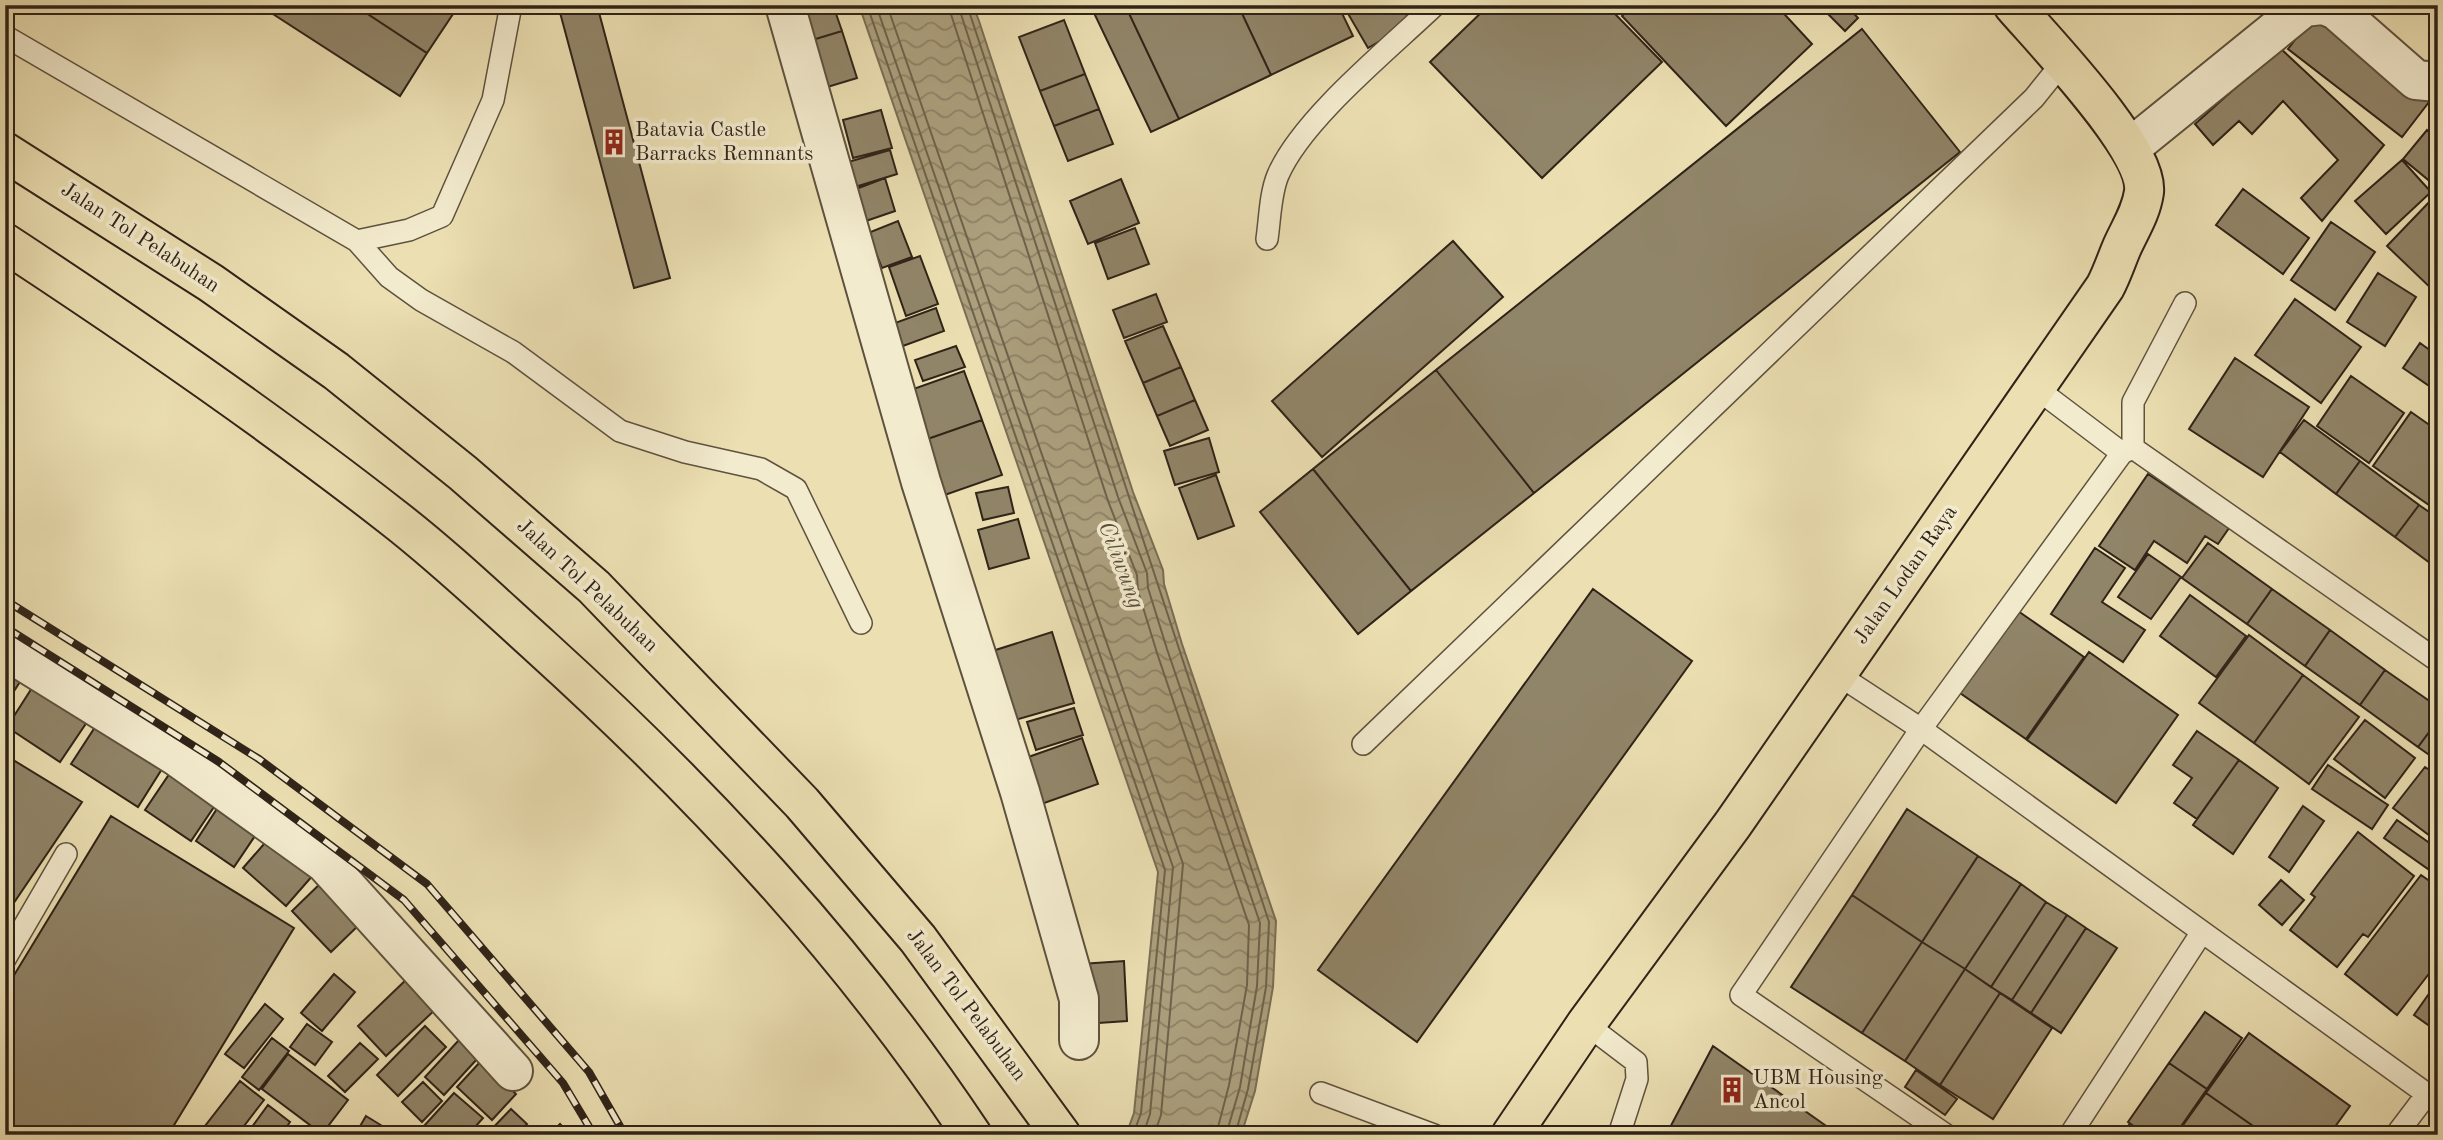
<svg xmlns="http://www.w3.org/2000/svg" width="2443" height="1140" font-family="'Old Standard TT',serif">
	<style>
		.water { fill: url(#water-waves); stroke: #7a6e55; stroke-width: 2 }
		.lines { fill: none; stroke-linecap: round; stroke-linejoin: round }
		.shore { stroke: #6e624b; stroke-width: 2 }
		.building { fill: #918569; stroke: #2f2318; stroke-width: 2 }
		.lane-casing { stroke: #5e523f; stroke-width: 24 }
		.street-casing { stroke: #5e523f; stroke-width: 42 }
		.highway-casing { stroke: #2f2318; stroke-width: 42 }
		.lane { stroke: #f3ebce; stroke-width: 21 }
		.street { stroke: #f3ebce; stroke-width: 38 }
		.highway { stroke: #ece0b3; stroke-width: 38 }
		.rail-casing { stroke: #2f2318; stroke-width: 8 }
		.rail { stroke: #f3ebce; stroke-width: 5; stroke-dasharray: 16; stroke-linecap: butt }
		.labels { text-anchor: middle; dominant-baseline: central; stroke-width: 7; stroke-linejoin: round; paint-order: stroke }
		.poi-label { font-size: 21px; fill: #2f2318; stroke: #f3ebce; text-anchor: start }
		.street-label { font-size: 21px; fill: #2f2318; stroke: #f3ebce }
		.water-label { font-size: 23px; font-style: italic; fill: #5b4f3c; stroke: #f3ebce }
	</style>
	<defs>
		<pattern id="water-waves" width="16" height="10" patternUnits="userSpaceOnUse" patternTransform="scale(1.75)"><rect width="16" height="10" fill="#aca07e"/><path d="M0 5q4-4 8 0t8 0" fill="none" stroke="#8c8266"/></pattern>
	</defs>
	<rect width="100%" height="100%" fill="#ece0b3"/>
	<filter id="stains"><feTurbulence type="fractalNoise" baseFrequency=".00286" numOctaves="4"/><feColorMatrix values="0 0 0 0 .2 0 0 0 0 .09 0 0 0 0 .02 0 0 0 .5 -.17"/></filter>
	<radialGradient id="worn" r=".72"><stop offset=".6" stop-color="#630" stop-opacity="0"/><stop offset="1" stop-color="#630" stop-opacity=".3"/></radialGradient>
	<path class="water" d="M859,5H973L979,21L1133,492L1163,570L1164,584L1182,644L1276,921L1273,987L1255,1091L1241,1135H1126L1134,1113L1158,872Z"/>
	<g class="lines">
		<path class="shore" d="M867,5L1165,870L1141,1113L1133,1135
			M876,5L1173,867L1150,1114L1143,1135
			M887,5L1183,864L1161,1115L1154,1135
			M948,5L1108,501L1137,575L1138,591L1157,653L1249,925L1247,985L1229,1085L1216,1135
			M958,5L1118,497L1147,573L1148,588L1167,649L1260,923L1257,986L1240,1087L1226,1135
			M967,5L1269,922L1266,987L1248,1089L1235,1135"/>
	</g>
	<path class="building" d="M259,5H354L427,53L400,96Z
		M354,5H459L427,53Z
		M558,5H597L670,278L634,288Z
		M797,5H833L842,31L809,41Z
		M1109,5H1125L1179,119L1151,132L1094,13Z
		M1125,5H1238L1271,75L1179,119Z
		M1238,5H1338L1353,36L1271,75Z
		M1343,5H1401L1411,23L1368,48Z
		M1489,5H1626L1616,15L1662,62L1542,178L1430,62Z
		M1633,5H1776L1812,44L1726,126L1622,16Z
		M1819,5H1846L1858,18L1845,31Z
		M2316,13L2429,102L2402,137L2288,49Z
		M1064,20L1085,74L1040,91L1019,37Z
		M1862,29L1960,152L1534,493L1436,370Z
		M842,31L857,78L824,88L809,41Z
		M2280,48L2384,145L2322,221L2301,198L2338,160L2283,101L2252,134L2239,121L2213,145L2195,124Z
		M1085,74L1099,109L1054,126L1040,91Z
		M1099,109L1113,144L1068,161L1054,126Z
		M881,110L892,148L853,158L843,120Z
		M2427,130L2438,140V188L2403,159Z
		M890,150L897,174L855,187L848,162Z
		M2402,160L2431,192L2386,234L2355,201Z
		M885,178L895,211L866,221L856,189Z
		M1121,179L1139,223L1088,244L1070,201Z
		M2243,189L2309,238L2283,274L2216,225Z
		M2434,197L2438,201V241L2432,247L2438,252V295L2387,246Z
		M898,221L912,257L882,268L868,233Z
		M2331,222L2375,252L2335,310L2291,280Z
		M1135,228L1149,264L1108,279L1095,243Z
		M1453,241L1503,297L1322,457L1272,401Z
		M920,256L938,304L906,316L889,267Z
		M2378,273L2416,297L2385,346L2347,322Z
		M1156,294L1167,322L1124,338L1113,310Z
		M2295,299L2361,347L2321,403L2255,355Z
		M936,308L944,331L903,346L895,323Z
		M1163,326L1181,367L1143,383L1125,341Z
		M2420,343L2438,356V392L2403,368Z
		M956,346L965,367L923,381L915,360Z
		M2235,358L2309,407L2263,477L2189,429Z
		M1181,367L1195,400L1157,416L1143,383Z
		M1436,370L1534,493L1411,591L1313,469Z
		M964,371L982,420L919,442L902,393Z
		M2351,376L2404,413L2369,463L2317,426Z
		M1195,400L1208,430L1170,446L1157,416Z
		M2411,412L2438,431V492L2429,505L2373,466Z
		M982,420L1002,475L939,497L919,442Z
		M2304,420L2360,461L2336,494L2280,452Z
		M1209,438L1219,472L1175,485L1164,451Z
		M2360,461L2419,505L2395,537L2336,494Z
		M1313,469L1411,591L1358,634L1260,512Z
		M2148,474L2229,528L2218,544L2205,536L2187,563L2154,541L2135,570L2099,546Z
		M1216,475L1234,526L1198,539L1179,488Z
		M1008,487L1014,513L983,520L976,493Z
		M2438,497V515L2430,509Z
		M2419,505L2438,518V569L2395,537Z
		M1018,519L1029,558L989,569L978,530Z
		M2208,543L2272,589L2247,624L2182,578Z
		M2095,548L2125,568L2102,602L2145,630L2123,662L2051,614Z
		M2148,554L2181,577L2151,619L2118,597Z
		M1593,589L1692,661L1417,1042L1318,970Z
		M2272,589L2330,630L2305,666L2247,624Z
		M2190,595L2246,636L2216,677L2160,636Z
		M2018,611L2084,657L2026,739L1960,693Z
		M2330,630L2385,670L2360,705L2305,666Z
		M1052,632L1074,703L1005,723L983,654Z
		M2249,635L2303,675L2254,743L2199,703Z
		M2089,652L2178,715L2116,803L2027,740Z
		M5,662L25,674L5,705Z
		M2385,670L2438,707V720L2418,747L2360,705Z
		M2303,675L2359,717L2309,784L2254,743Z
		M39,677L93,713L60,762L7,727Z
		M1074,708L1083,735L1036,750L1027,722Z
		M101,718L167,761L138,807L71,764Z
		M2365,720L2415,758L2385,798L2334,759Z
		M2438,720V761L2418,747Z
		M2197,731L2239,760L2197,819L2174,803L2192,778L2173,765Z
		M1082,738L1098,784L1033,807L1017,761Z
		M5,755L82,802L5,916Z
		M2239,760L2278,788L2233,854L2193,825Z
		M178,761L224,792L191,841L145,810Z
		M2328,765L2388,805L2372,829L2312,789Z
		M2425,767L2438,776V842L2393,808Z
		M226,795L265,821L234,867L196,841Z
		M2303,806L2324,821L2289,872L2269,857Z
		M1907,809L1978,856L1922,942L1852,895Z
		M111,816L294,928L168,1135H30L5,1120V990Z
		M2397,820L2438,849V855L2428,869L2384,838Z
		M2358,832L2414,876L2368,937L2363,934L2337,967L2290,930L2315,897L2311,894Z
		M271,836L314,874L286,906L243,868Z
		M1978,856L2021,884L1965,969L1922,942Z
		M2421,875L2438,887V962L2397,1015L2345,974Z
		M325,879L364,920L331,952L292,911Z
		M2281,880L2304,900L2282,925L2259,905Z
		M2021,884L2046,902L1991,987L1965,969Z
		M1852,895L1922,942L1862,1033L1791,987Z
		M2046,902L2067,915L2012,1000L1991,987Z
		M2067,915L2086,928L2031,1013L2012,1000Z
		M2086,928L2117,948L2061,1033L2031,1013Z
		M1922,942L1965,969L1905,1061L1862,1033Z
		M1124,961L1127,1021L1084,1024L1081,964Z
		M1965,969L2000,993L1940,1085L1905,1061Z
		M334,974L355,992L322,1031L301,1013Z
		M410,976L439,1006L386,1056L358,1026Z
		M2438,981V1032L2414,1015Z
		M2000,993L2052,1028L1993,1119L1940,1085Z
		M265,1004L283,1019L244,1068L225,1054Z
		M2205,1012L2242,1038L2207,1089L2169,1063Z
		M307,1024L332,1042L315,1065L290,1047Z
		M425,1026L446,1047L398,1096L377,1075Z
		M470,1028L489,1046L444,1095L425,1077Z
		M2249,1033L2350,1106L2329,1135H2266L2206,1093Z
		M272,1038L289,1051L259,1090L242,1077Z
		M360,1043L378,1059L345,1092L328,1076Z
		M1713,1046L1839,1135H1666Z
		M288,1054L348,1100L322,1134L262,1089Z
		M481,1061L516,1094L492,1120L457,1087Z
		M2169,1063L2207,1089L2175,1135H2146L2128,1122Z
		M1916,1070L1957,1099L1945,1115L1905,1087Z
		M240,1081L264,1100L237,1135H198Z
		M423,1082L442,1101L422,1122L402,1102Z
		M454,1093L483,1118L468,1135H434L424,1126Z
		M2206,1093L2266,1135H2176Z
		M268,1105L290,1122L281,1135H246Z
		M511,1109L527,1124L517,1135H486Z
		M366,1116L392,1132L390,1135H355Z
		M560,1124L570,1135H549Z
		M2129,1125L2143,1135H2122Z"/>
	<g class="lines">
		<g class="lane-casing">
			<path id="lane" d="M5,36L357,241L389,277L421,300L513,352L620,431L685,452L761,469L796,489L861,623
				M1267,239C1270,219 1270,194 1278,175C1302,119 1389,49 1435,5
				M357,241L409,230L442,216L493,100L511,5
				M2036,388L2122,453
				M2133,448V402L2185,303
				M1837,674L1921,729L2122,453L2133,448L2438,661
				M1363,744L2034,98L2063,62
				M5,959L66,854
				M1586,1024L1636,1062L1637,1079L1619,1135
				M1321,1093L1434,1135
				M1946,1135L1741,995L1921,729L2438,1102
				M2070,1135L2202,932
				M2396,1135L2427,1094"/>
		</g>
		<g class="street-casing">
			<path id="street" d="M785,5L921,482L1020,792L1079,999V1040
				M2324,5L2336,10L2416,80L2438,82
				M2130,148L2304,7L2322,5
				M5,650L176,756L325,863L513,1071"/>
		</g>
		<g class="highway-casing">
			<path id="highway" d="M5,152L211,283L336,371L463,473L594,587L802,803L918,939L1061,1135
				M5,243C136,329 267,419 391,516C443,556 492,603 541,647C703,794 851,953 972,1135
				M1511,1135L1586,1024L1733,824L2105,287C2112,274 2116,261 2122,247C2130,229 2141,213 2144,192C2149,149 2043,40 2013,5"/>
		</g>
		<use href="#lane" class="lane"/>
		<use href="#street" class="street"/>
		<use href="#highway" class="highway"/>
		<g class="rail-casing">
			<path id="rail" d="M5,600L259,759L427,884L589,1072L625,1135
				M5,627L219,762L404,900L563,1083L594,1135"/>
		</g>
		<use href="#rail" class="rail"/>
	</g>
	<defs>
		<g id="building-bare" transform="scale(2.1)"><path d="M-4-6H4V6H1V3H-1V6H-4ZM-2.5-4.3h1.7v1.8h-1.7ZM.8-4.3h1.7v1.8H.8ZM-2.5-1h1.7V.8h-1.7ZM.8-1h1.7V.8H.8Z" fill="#8f2418" stroke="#f3ebce" stroke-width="2.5" paint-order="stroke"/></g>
	</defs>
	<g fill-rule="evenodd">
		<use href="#building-bare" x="614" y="142"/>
		<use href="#building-bare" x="1732" y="1090"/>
	</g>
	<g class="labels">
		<g class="poi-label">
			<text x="635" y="130">Batavia Castle<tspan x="635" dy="24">Barracks Remnants</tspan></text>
			<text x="1753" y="1078">UBM Housing<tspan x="1753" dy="24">Ancol</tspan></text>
		</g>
		<g class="street-label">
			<text transform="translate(140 238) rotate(33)">Jalan Tol Pelabuhan</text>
			<text transform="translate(1906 575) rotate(-55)">Jalan Lodan Raya</text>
			<text transform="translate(587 586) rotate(43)">Jalan Tol Pelabuhan</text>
			<text transform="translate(966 1005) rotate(53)">Jalan Tol Pelabuhan</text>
		</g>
		<g class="water-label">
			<text transform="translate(1121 565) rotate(69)">Ciliwung</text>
		</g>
	</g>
	<rect width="2443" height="1140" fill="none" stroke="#ece0b3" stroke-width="28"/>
	<rect x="7" y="7" width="2429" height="1126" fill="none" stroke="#2f2318" stroke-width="3.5"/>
	<rect x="14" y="14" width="2415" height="1112" fill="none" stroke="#2f2318" stroke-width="2"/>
	<rect width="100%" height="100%" filter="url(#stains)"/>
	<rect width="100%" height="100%" fill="url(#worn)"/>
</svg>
